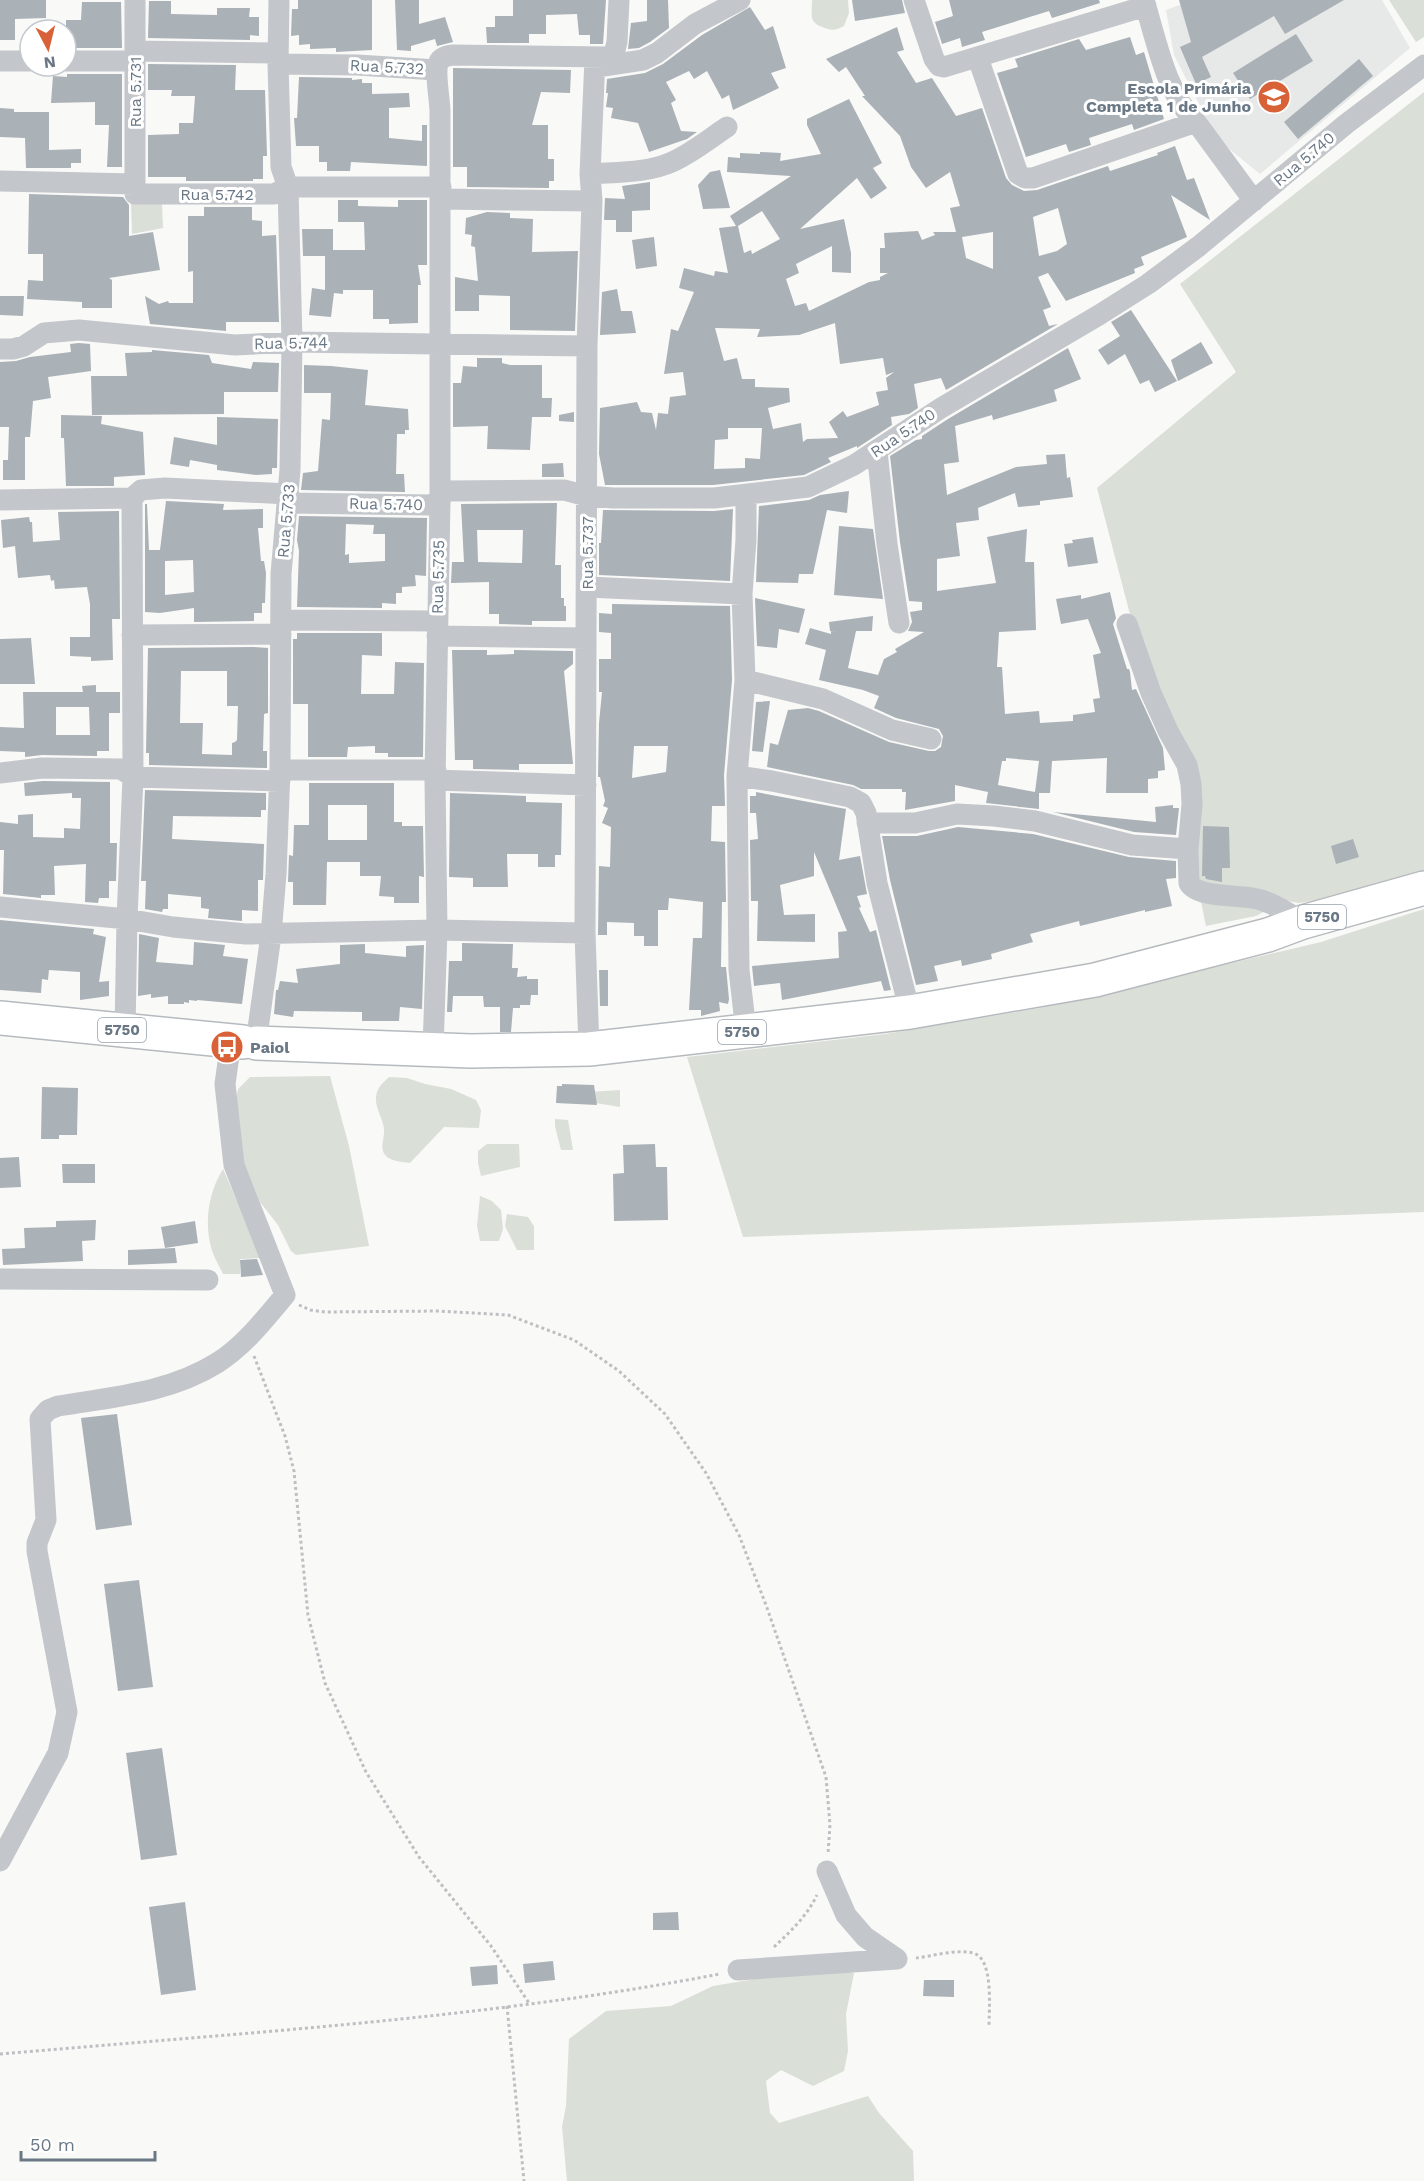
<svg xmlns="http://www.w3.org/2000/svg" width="1424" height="2181" font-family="'Work Sans',sans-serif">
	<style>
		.built { fill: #e7e8e8 }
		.green { fill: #dadfd8 }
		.building { fill: #aab1b7; fill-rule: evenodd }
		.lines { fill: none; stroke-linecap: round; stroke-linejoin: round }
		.primary-casing { stroke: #b6babe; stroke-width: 36 }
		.path { stroke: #bdbfc2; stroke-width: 3; stroke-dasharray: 3 3; stroke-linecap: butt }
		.minor { stroke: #c3c6ca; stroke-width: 21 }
		.primary { stroke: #fff; stroke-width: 33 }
		.labels { text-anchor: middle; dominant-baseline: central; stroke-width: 6; stroke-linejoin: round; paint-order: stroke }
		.shield { fill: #fff; stroke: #97a0aa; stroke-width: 1.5 }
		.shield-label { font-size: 15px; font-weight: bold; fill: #6a7886 }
		.street-label { font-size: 16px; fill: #6a7886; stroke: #fff }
		.poi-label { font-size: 16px; font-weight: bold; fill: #6a7886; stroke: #fff; text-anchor: end }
	</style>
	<rect width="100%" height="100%" fill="#f9f9f7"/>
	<path class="built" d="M1193,0H1382L1410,48L1260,174L1217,139L1174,55L1166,10Z"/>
	<path class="green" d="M812,0H848L849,13L844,26C837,30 833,31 825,28C808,23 812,16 812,0Z
		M1389,0H1424V37L1416,42Z
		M1424,92V872L1392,883L1327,899L1299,903L1199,885L1195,803L1139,649L1097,488L1236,372L1180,284Z
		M131,202L162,204L163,228L132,234Z
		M1200,897L1271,908L1256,916L1206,926Z
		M1424,909V1212L743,1237L687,1057L885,1034L1040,1008L1321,942Z
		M330,1076L349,1146L369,1246L296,1255L291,1251L278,1225L260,1202L230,1128L238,1089L250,1077Z
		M389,1077L407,1078L425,1084L451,1089L476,1100L481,1110L479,1128L444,1127L410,1163C403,1162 392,1161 387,1157C378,1149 385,1139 384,1129C383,1118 375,1109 376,1097C377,1087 383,1083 389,1077Z
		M620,1090V1107L590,1102L589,1092Z
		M555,1119L568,1120L573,1150H561L555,1126Z
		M487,1144H519L520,1167L481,1176L478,1163V1151Z
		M223,1169L262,1258L240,1259V1274H223C219,1265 213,1256 211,1247C204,1221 209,1191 223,1169Z
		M480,1196L492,1201L501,1210L503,1229L499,1241H480L477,1226Z
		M507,1214L528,1217L534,1226V1250H517L505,1226Z
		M830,1970L854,1973L846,2014L848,2051L844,2071L813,2086L781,2070L766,2081L770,2113L779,2123L868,2096L879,2113L913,2151L914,2181H567L562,2127L566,2106L569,2039L606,2011L671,2006L713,1986L773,1976Z"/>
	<path class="building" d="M0,0H46V18L15,19V40H0Z
		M298,0H372V50L336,52V48L310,49V44L299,45V35L291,36L292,9H298Z
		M395,0H419V24L445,17L453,42L437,46L435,39L411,46V51L397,50Z
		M513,0H606L603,44H590V35H579L577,14L546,15V34H529V43H487L486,27H495V16H513Z
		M647,0H668L669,28L650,42L639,48L628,49L631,23L647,21Z
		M852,0H902L905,13L855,21Z
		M949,0H1099L1100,3L1052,18L1049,11L982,32L985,40L962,47L960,38L942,44L935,22L953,16Z
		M1179,0H1344L1285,34L1274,16L1202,57L1211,77L1196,84L1180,47L1191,42Z
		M149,1H171V14L217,15V8H250L249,17H259V36L250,35V40L148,38Z
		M82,2H121L122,48H66V20H81Z
		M750,7L765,30L773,26L786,68L771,73L779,88L733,110L729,95L722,99L707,71L694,79L689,71L666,82L676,100L671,103L681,131L697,132L687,139L649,152L638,123L611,118L613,108L606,107L608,93H606L607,79L645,73L663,64L702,35Z
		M897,27L904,50L897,52L916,83L932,78L956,116L982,108L1006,178L1012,185L1024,191L1037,190L1108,166L1110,171L1158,155L1157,153L1175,146L1187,180L1194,178L1210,220L1171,195L1187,237L1141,257L1144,265L1134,269L1135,273L1066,301L1048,273L1038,277L1051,307L1043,310L1049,326L1058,324L946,390L941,378L914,384L918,408L909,414L891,417L892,425L857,448V446L828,458L831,462L804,475L713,485H605L599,454L600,408L637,402L641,412L652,413L656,430L658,413L668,414L670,397L686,395L683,372L664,374L671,329L678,331L694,292L679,288L684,268L714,276L715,271L728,273L719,228L736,226L730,216L791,176L727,172L728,157L740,158V153L760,154V152L781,153L780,161L821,154L807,125V119L849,99L882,163L873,168L887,188L871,199L857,178L800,229L844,219L851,253V273L832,272V246L796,264L799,273L786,279L795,306L806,303L809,311L869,282L880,280V277L888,273H880V248H885L884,233L918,231L922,240L935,235L933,232H956L950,208L960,206L950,172L926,188L911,167L900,136L862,96H865L846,67L839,72L826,59ZM1058,208L1067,244L1057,251L1039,256L1033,217ZM762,211L780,239L752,254L751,250L744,253L738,226ZM993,232V269L966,258L962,237ZM835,323L840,364L883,358L886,375L894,372L886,378L888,390L876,392L879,405L847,417L843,411L829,422L838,438L807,439L803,442L801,423L773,429L768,408L790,402L789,388L755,387V379H742L737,358L724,361L715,328L760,329L757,337L799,335ZM728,428H762L760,459L745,458V468L714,469L715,440L728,439Z
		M1296,34L1313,61L1250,99L1233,73Z
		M1130,37L1136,55L1144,52L1164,119L1134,130L1132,124L1089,138L1091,145L1069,152L1066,144L1026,157L997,73L1018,67L1015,59L1079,39L1086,50Z
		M1359,59L1373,76L1298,139L1284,122Z
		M148,64L236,65L235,90H265L267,156H263V179H253V181H186V177H148V135L179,134V123H193L195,96H171L172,90H148Z
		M453,68L571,70L570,93L541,92L532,125H548V159H554V181H549V188L467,187V167H453Z
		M67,74H122V167H107L109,125H95V102L51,103L53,76L67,77Z
		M299,77L352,78V80L362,79V83H372V94L409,93L410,107L389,108V138L422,141V125H427V166L351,162L350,171H327V162H319V146H296L294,118H297Z
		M0,108L14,109V112H49V150L81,149V163H71V168H26L25,138L0,137Z
		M720,170L730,208L703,209L698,185L710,172Z
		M650,182V210L632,211V232H616V220H604L605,198L625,199L622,186Z
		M29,194L123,197L129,205V236L153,232L160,270L109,278L112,280V308H82V302L27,299L28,280L43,281V254H28Z
		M338,200H358V206L398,207V200H427V265H418L421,285H418V323L389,324V319H373V290H343V294L334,293L331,317L309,315L312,288L325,290V256H303L302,229H333V250H365L364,222H338Z
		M204,207H252V220L262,221V236L276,235L279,322H226V331L150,324L145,296L159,304L168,301L169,303H193V271L188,272V216H204Z
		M487,212L510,213V218L533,219L532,252L578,251L575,331L510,330V296L479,295V311H455V277L478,281L475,247L471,246L472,235L465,234L466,218Z
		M654,237L657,266L636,269L632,240Z
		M617,289L621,311H632L636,333L600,335L602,292Z
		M0,296H24L23,316L0,315Z
		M1131,310L1177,381L1155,392L1149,380L1140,384L1125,354L1108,365L1098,350L1120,336L1111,322Z
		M1201,342L1213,363L1178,381L1171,360Z
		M79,343L90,344L91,371L48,377L51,398L33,401L30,437H25V480H3V460H8L9,427H0V362L16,361L30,357L71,352L70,344Z
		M1068,348L1081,379L1054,390L1057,401L993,420L992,415L955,426L959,462L944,464L947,495L1016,467L1047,464L1046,455L1065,454L1067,478L1070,477L1073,497L1040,501V505L1018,507L1015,493L978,508L979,520L956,523L960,556L937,559V591L996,583L987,537L1027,529L1025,562H1034L1036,630L999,632L997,667H1002L1005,714L1039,711L1040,723L1073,721V715L1095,712L1093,699L1100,698L1093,655L1101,653L1088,619L1061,624L1056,599L1081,595V599L1110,592L1116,618L1113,624L1127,669H1129L1130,672L1132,690L1136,689L1163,748L1165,770L1158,771V778L1148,779V793H1106L1107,758L1052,761L1050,793H1039V809L986,803L988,792L955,785V801L905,810L906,792H902V789H861L853,785L767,767L770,743L778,745L788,710L808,708L819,711L889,742L929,751H935L941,747L943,736L939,729L896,718L874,708L879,696L863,690L819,680L826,650L805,644L810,628L831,634V631L843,632L830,631L829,622L873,616L872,631H856L848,668L878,675L884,659L897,652L895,649L924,632L908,631L912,622L910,612L922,610V602L909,601L900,542L890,456L916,440L922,439V436L948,419ZM1006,758L1039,761L1035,792L998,785L1002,761H1006Z
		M152,350L209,355L212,363L251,369L253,362L279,363L278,392H224V414L92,415L91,376H127L125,353L152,352Z
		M477,358H502V363L510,365H542V398H552L551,417H532L530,450L487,449L488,426L453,427V383H461L463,366L477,367Z
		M304,365L331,366L368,370L365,405L408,409L409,430H405V434H397L396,474H404L405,492L301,490L303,473L318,471L322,419L330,420L331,393H304Z
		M574,412V422L559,421V415Z
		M61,415L102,416L101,424L143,432L145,475L114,477V486H66L64,438H61Z
		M217,417L278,419L277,468H272V474L256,475L217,470V465L190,460L189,467L170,464L174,437L217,445Z
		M563,463L564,477H542V464Z
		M849,491L847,513L827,510L813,574H799L798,583L756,582L759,506L809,500L820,495Z
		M166,501L224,504L223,510L263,509V528H258L261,561H264L266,573L265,603H262V613H254V621L194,622V608L160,613L145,612V504H147L149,550H160ZM193,560L194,592L165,595V561Z
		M557,503L555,565H561V598H564V606H566V621H532V625L499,624V614H489V582L451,583L452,562H464L461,504ZM477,530H523L522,563L478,562Z
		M733,509L730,581L599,575V543H601L603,510L714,511Z
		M119,511L120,619H112L113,660L91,661V657L70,656V637H90V604L87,587L55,589L54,580L51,581L50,575L18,578L15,546L3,548L1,520L29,517L30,522H32L33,542L60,540L58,512Z
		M299,516L427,518L426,576L415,575L416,586L402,587V593H396V604L382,603V608L297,607L299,551L297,540ZM346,524L374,525L373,534H385V561L349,563V554L345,555Z
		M839,526L873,529L883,599L834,595Z
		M1093,537L1098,563L1068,567L1064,544L1073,543L1072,540Z
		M755,598L805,609L799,633L779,629L777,648L757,646Z
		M612,604L730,606L732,680L724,775L725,806H712L711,841L725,842L726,902H722L721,967H726L729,999L728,1004L719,1002L720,1011L701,1016V1010H689L693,938H702L703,902L669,898L668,910H658V946H644V936H634V923L607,922V935H598L599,866L610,867L611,827L602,823L608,808L603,806L605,801L600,777H598L599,723L602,692H599V659H611V633L599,632V613L612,614ZM634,746H668L666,772L632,778Z
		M297,633H382V656L362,655L361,694H394L395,662L424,663L423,757H388V753H375V746L348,747L347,757H308V704H293V639H297Z
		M31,638L35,684H0V639Z
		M254,647L268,648V713L264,714L263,751H267V768L149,765V753H146L148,648ZM181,671H227V706H238L237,740L235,742L232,743V755L202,754L203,723H180Z
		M452,650H487V655L514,654V650L573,651V664L564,671L573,764H519V770L473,769V760H455Z
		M96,685V692H120V713H109V751H97V756L42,755L25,757V752L0,751V727L24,728L23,692H83L82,686ZM56,707H89L90,735H56Z
		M770,701L763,752L752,751L756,702Z
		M43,781L110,782V843H117L116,881H109V898H99L98,903L85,902L86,864L54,866L55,895H41V898L3,894L4,850H0V822L18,824V815L33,814V837L64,838V828L80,829L81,798H72V793L25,796L24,783Z
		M308,783H394V822H402V826H423L424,877L419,876V903H394V897L379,896L381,876H360V862H327L326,905H293V882H288L289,855L293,856L294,825H309V783ZM328,805H367V840H328Z
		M145,790L266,793V810H261V817L173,816L172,839L264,844L263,880H258V911L242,910V921L208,918L209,909L201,908V897L168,894V909H163L162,912L145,909L146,881H141Z
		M756,792L846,809L839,860L860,856L867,894L857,896L861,907L859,908L870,932L876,930L891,990L884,991L881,981L782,1000L780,983L754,986L752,966L839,958L838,932L847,931L814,852V876L780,885L784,915L815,914V942L757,941L758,901H751L750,840L758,839L756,813H750V796H756Z
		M450,793L526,796V802L562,803L561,855H555V867H538V854H507L508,887H473V878L449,877Z
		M1173,805V808H1179L1176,835L1134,832L1053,812L1156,822L1155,807Z
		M1203,826L1229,827L1230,868H1222V882L1206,879L1205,876H1202Z
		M958,827L1033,834L1129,857L1176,861V878L1166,879L1172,906L1145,912V910L1080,926L1079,921L1030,934L1033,942L991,954L992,959L962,966L961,960L934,966L938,981L916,985L890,880L882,836H917Z
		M1353,839L1359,857L1336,864L1331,846Z
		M0,920L94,929L93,934L106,937L99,982L109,981V996L80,1000V972L49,970L48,980L42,979L41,993L0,990Z
		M139,934L159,938L156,962L193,965L194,942L225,945L223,956L248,959L242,1004L197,1000V1001L189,1000V1003L184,1002V1004H168V996L151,998V994L138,996Z
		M462,943L513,944L512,968H518L517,977L527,976V979H538V995H531L530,1005H520V1008H513L511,1032H500V1007H484L483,996H453L452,1012H447L449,961H462Z
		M365,944V953L406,957V946L424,945L422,1009L400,1007L399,1021H362V1012L294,1011L293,1017L274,1014L276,990H278L280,981L298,983L296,969L340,964V945Z
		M599,970H608V1006H600Z
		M562,1084L594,1085L597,1105L556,1103L557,1086H562Z
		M42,1087L78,1088L77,1135H59V1139H41Z
		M655,1144L656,1167H667L668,1220L614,1221L613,1174L624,1173L623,1145Z
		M19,1157L21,1187L0,1188V1158Z
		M62,1164H95V1183H63Z
		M96,1220L95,1240L82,1241L83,1261L3,1265L2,1249L25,1248L24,1228L56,1227V1221Z
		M195,1221L198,1243L165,1248L161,1227Z
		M175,1248L177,1263L128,1265V1250Z
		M257,1259L263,1275L241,1277L240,1260Z
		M117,1414L132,1525L96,1530L81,1418Z
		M139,1580L153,1687L118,1691L104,1584Z
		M162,1748L177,1855L141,1860L126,1753Z
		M185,1902L196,1990L161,1995L149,1907Z
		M678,1912L679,1930H653V1913Z
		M553,1961L555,1980L525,1983L523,1964Z
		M497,1965L498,1984L472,1986L470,1967Z
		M924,1980H954V1997L923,1996Z"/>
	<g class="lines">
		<g class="primary-casing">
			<path id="primary" d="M0,1018L243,1042
				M256,1043L471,1051L589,1049L910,1012L1095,980L1268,935L1303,922L1424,888"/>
		</g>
		<path class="path" d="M299,1305L310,1310L325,1312L438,1311L508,1315L574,1340L619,1371L665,1414L706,1473L739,1535L766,1605L826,1777L830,1825L828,1854
			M254,1356L285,1436L294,1471L308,1615L325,1683L366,1772L419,1857L491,1946L529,2003
			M774,1947C790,1932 807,1916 817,1895
			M916,1958C933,1956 956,1949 973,1953C994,1958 989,2009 989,2027
			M507,2006L524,2181
			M0,2054C240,2033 483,2019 720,1974"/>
		<path class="minor" d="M135,0V184
			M914,0L934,59L939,66L944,67L1146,6
			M1144,0C1156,39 1166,94 1196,122L1254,201
			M135,51L278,53
			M978,58L1018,174L1025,178H1033L1196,122
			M0,61H30
			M66,61H134
			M278,64L357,65L437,70
			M597,67L643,60L657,53L695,24L740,0
			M590,174C616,172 648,173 672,162C692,153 709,139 727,127
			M0,181L135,184V194H274L288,187H441
			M440,199L592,201
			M0,349H13L24,346L44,333L79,330L235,345L292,342L587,346
			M877,451L887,544L899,623
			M0,500L132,498L141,490L165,488L289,494
			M288,503L431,505L440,500L445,491L564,490L587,496L613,498H714L808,487L854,465L941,408L1099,315L1148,284L1199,246L1346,124L1424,65
			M587,587L742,594
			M281,620L437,621
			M1127,624L1151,693L1168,731L1187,765L1191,784L1192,804L1188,849L1189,883C1198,899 1243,894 1261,900C1276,904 1290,914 1303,922
			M132,635L281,634
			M437,636L586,638
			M745,680L823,699L892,730L931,739
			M280,770H436
			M0,773L42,768L121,769L133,777L280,781
			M737,776L772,781L850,797L861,803L866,813L877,883L910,1012
			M435,780L586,785
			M867,823H915L957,814L994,816L1035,821L1132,845L1188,849
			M0,907L127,919L173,927L246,934L437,930L585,933
			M125,1031L127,919L133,777L132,498
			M746,1031L739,970L737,776L745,680L742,594L746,540V496
			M256,1043L271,935L276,874L280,770L281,574L290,470L292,342L288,187L281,167L278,64L279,0
			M433,1049L437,930L435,780L440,500V111C440,101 434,70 439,62C441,57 447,56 452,55L607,57L614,54L617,42L619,0
			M589,1049L585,933L587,346L592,201L590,174L595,58
			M0,1279L208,1280
			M0,1861L58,1753L67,1712L37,1551V1543L46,1520L40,1419L48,1410L58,1406C112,1397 169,1393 217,1363C244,1346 265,1319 285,1295L234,1165L225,1084L231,1041
			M827,1871L846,1915L865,1937L897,1959
			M738,1970L897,1959"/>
		<use href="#primary" class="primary"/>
	</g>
	<defs>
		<g id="school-disc" transform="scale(1.725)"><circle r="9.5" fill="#d96137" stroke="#fff"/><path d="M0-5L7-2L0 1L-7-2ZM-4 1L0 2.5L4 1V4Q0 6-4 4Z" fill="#fff"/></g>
		<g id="bus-disc" transform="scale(1.725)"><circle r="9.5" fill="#d96137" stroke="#fff"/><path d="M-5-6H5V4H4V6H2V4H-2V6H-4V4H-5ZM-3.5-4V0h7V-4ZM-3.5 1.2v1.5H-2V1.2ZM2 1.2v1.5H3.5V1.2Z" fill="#fff"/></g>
	</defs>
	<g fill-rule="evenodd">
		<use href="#school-disc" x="1274" y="97"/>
		<use href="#bus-disc" x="227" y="1047"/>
	</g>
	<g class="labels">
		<g class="shield">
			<rect x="1298" y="905" width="48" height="24" rx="4.5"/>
			<rect x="98" y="1018" width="48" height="24" rx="4.5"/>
			<rect x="718" y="1020" width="48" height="24" rx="4.5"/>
		</g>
		<g class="shield-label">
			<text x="1322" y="917">5750</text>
			<text x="122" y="1030">5750</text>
			<text x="742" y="1032">5750</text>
		</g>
		<g class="street-label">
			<text transform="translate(387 67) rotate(3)">Rua 5.732</text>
			<text transform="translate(135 92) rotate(-90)">Rua 5.731</text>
			<text transform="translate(1304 159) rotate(-40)">Rua 5.740</text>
			<text x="217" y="194">Rua 5.742</text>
			<text transform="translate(291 343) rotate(-1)">Rua 5.744</text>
			<text transform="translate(903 433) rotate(-34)">Rua 5.740</text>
			<text transform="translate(386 504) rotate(1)">Rua 5.740</text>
			<text transform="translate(286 521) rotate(-85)">Rua 5.733</text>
			<text transform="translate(587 553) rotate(-90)">Rua 5.737</text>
			<text transform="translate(438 577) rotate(-89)">Rua 5.735</text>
		</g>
		<g class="poi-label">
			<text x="1251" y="88">Escola Primária<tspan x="1251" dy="18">Completa 1 de Junho</tspan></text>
			<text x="250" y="1047" text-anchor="start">Paiol</text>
		</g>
	</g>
	<g transform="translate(48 48) rotate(173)"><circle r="28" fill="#ffffff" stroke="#c3c9cf" stroke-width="1.5"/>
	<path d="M0-4.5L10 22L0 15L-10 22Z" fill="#d96137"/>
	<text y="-9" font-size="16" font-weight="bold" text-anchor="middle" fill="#6a7886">N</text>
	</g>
	<path d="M21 2151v9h134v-9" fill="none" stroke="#6a7886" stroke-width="3"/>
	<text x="30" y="2151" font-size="18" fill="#6a7886" stroke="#ffffff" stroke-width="4.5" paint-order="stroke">50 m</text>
</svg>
